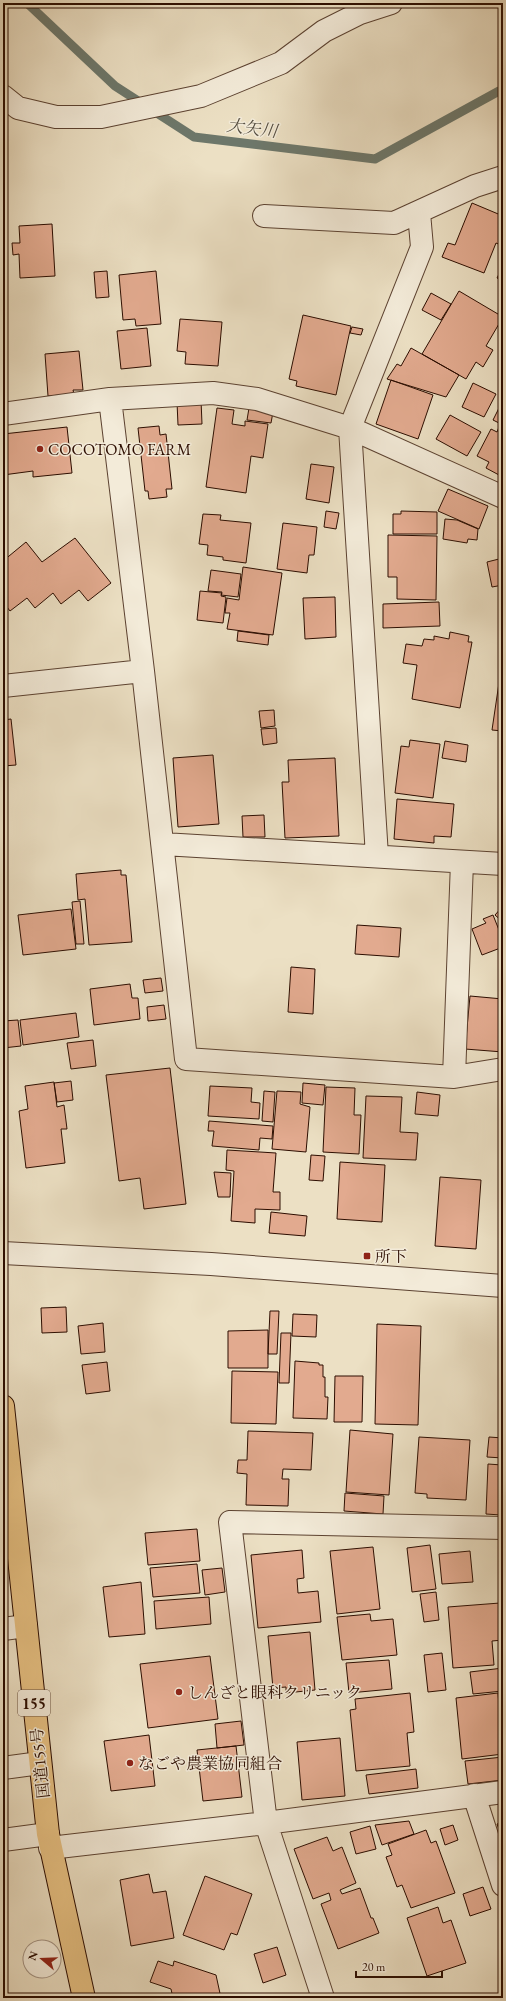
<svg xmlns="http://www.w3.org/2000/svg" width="506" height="2001" font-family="'EB Garamond','Noto Serif JP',serif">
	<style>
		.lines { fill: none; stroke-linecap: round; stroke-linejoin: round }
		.stream { stroke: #6d776a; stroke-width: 9 }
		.building { fill: #e2aa8f; stroke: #2c0d00 }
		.minor-casing { stroke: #5c4231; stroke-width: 24 }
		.highway-casing { stroke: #2c0d00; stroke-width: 24 }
		.minor { stroke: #f3ebd9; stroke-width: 22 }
		.highway { stroke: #e6c082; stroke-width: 22 }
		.poi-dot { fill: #8f2418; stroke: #f3ebd9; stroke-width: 1.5 }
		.labels { text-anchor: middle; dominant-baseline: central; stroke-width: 3; stroke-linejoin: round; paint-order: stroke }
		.shield { fill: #f3ebd9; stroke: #685041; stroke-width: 1 }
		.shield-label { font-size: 15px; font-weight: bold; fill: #2c0d00 }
		.poi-label { font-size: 16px; fill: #2c0d00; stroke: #f3ebd9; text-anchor: start }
		.street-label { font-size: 16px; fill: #2c0d00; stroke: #f3ebd9 }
		.water-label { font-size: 17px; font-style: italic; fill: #524b3e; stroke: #f3ebd9 }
	</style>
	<rect width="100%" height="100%" fill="#ece0c4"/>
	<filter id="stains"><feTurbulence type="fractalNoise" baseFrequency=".005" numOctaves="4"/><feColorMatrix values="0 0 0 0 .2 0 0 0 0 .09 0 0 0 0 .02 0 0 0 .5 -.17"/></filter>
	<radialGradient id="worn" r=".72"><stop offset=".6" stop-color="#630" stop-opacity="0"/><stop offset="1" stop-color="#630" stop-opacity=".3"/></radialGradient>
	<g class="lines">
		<path class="stream" d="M27,3L115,86L194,137L375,159L499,91H503"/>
	</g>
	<path class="building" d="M472,203L503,216V246L496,243L484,273L442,257L448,243L455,245Z
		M52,224L55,276L20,278L19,254L13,255L12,243H20L19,226Z
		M503,266V281L497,278Z
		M107,271L109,297L96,298L94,272Z
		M156,271L161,324L136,326L135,319L123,320L119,275Z
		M459,291L503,317L486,346L493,350L483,367L476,362L466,379L422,354Z
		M431,293L451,304L441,320L422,310Z
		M303,315L351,326L336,395L296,386L297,381L289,379Z
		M180,319L222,322L218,366L185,364L186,352L177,351Z
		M352,327L363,329L361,335L350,333Z
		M147,328L151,366L121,369L117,331Z
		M411,348L459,375L446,397L387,379L397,364L401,366Z
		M79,351L83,390H73L74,394L48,396L45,354Z
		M391,380L433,395L418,439L376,424Z
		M473,383L496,394L484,417L462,407Z
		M201,400L202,424L178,425L177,402Z
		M503,400V425L493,420Z
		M217,408L234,410L232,424L245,426V421L268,424L263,458L251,456L246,493L206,487Z
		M249,408L273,412L271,423L247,420Z
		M450,415L481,432L467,456L436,439Z
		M159,426L160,435L166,434L172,489H166L167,497L149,499L148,491H145L138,428Z
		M67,427L72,473L33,477V471L3,475V434Z
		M499,427L503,429V471L501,470L499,475L486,468L489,462L477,456L491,429L497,432Z
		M311,464L334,467L329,503L306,499Z
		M448,489L488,506L479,529L438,511Z
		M326,511L339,513L336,529L324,527Z
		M401,511L437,512V534H393V514H401Z
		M203,514L221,515L220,520L251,523L246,563L223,560V557L207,555L208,545L199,544Z
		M445,519L457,520L478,529L477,540L468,539L467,543L443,539Z
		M283,523L317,527L314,555H309L307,573L277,569Z
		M388,535L437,536L436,600L397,599V577H388Z
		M75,538L111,583L88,601L79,590L61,604L53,593L35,608L27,598L10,611L3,602V561L26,542L42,562Z
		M503,558V585L492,587L487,562Z
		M243,567L282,573L273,635L227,629L230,613H225L227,598L239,600Z
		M211,570L241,574L238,597L221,595L222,592L208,591Z
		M200,591L222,593L221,596L226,597L223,623L197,620Z
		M335,597L336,637L305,639L303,598Z
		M439,602L440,626L383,628V604Z
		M238,631L269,635L268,645L237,641Z
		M450,632L469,636L468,642H472L460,708L412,699L417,665L403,663L406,644L422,646L424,639L434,640V636L449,639Z
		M500,676H503V731L492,730Z
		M274,710L275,726L261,728L259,711Z
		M11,719L16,765L3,766V720Z
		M276,728L277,743L263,745L261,729Z
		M410,740L440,744L433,798L395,793L401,746L409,747Z
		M445,741L468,745L466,762L442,758Z
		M213,755L219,824L178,827L173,758Z
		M335,758L339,836L285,838L282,782H289L288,760Z
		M397,799L454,804L451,837L434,836V843L394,839Z
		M264,815L265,837H243L242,816Z
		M121,870V875H126L132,942L89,945L85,899L78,900L76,874Z
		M80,901L84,944H76L72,902Z
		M503,906V922L495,915Z
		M71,909L76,949L23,955L18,915Z
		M493,915L503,940V947L482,955L472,929L486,923L483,919Z
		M357,925L401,928L399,957L355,954Z
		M291,967L315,969L313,1014L288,1012Z
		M161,978L163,991L145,993L143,980Z
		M130,984L132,998H138L140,1019L94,1025L90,989Z
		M470,996L503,999V1052L465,1049Z
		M164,1005L166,1019L148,1021L147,1007Z
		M76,1013L79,1037L23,1045L20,1020Z
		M18,1020L21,1046L3,1048V1021Z
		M93,1040L96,1066L71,1069L67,1043Z
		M170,1068L186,1204L144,1209L140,1178L119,1181L106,1075Z
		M71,1081L73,1100L57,1102L54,1083Z
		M54,1082L57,1107L64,1105L67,1129H61L65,1163L26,1168L19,1111L28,1109L25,1086Z
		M303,1083L325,1085L323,1105L302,1103Z
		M210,1086L252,1088L251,1102L260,1103L259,1119L208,1116Z
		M326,1087L355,1088L354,1115H361L359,1154L323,1152Z
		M264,1091L275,1092L273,1122L262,1121Z
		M277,1091L301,1092L300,1104L310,1107L306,1152L272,1149Z
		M417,1092L440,1095L438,1116L415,1114Z
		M366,1096L402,1097L400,1132L418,1133L416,1160L363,1158Z
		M209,1121L273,1126L272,1139L260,1138L259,1150L212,1146L214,1131H208Z
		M227,1150L276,1153L273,1192H280V1210L255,1209V1223L231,1221L234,1171L226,1170Z
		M311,1155L325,1156L323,1181L309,1180Z
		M340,1162L385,1165L382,1222L337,1219Z
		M214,1172L231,1173L230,1197H218Z
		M440,1177L481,1180L476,1249L435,1246Z
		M271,1212L307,1216L305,1236L269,1233Z
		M66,1307L67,1332L42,1333L41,1308Z
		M270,1311H279L277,1354H268Z
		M293,1314L317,1315L316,1337L292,1336Z
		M103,1323L105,1352L81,1354L78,1326Z
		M377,1324L421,1326L418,1425L375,1424Z
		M268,1330V1368H228V1331Z
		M281,1333H291L289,1383H279Z
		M295,1361L319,1363V1365H323V1377H325V1397H328L327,1419L293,1418Z
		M107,1362L110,1391L86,1394L82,1365Z
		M232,1371L278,1372L276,1424L231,1423Z
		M335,1376H363L362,1422H334Z
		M350,1430L393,1434L389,1495L346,1492Z
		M248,1431L313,1433L311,1470L283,1469L282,1479H289L288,1506L246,1505L247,1474L237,1473L238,1460H247Z
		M419,1437L470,1440L466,1500L427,1498V1494L415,1493Z
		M489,1437L503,1438V1458L487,1457Z
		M488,1464L502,1465L501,1515L486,1514Z
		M345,1493L384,1496L383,1514L344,1511Z
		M197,1529L200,1561L148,1565L145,1533Z
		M430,1545L436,1589L412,1592L407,1548Z
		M373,1547L380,1609L337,1614L330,1551Z
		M302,1550L304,1578L297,1579L298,1593L318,1591L321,1622L258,1628L251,1555Z
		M470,1551L473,1582L442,1584L439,1554Z
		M197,1564L200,1593L153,1597L150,1568Z
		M222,1568L225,1592L205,1595L202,1570Z
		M141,1582L145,1634L109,1637L103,1587Z
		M436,1592L439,1620L424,1622L420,1594Z
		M209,1597L211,1624L156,1629L154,1601Z
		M500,1603L503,1640L492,1641L494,1665L453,1668L448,1607Z
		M370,1614L371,1621L393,1619L397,1655L342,1660L337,1617Z
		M310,1632L315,1690L286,1693V1687L273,1688L268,1636Z
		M442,1653L446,1690L428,1692L424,1655Z
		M210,1656L218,1719L148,1728L140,1664Z
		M389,1660L392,1689L349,1693L346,1663Z
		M503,1668V1691L473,1694L470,1672Z
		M410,1693L414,1732L407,1733L410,1766L356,1771L350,1710L356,1709L355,1699Z
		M498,1693L503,1754L462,1759L456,1698Z
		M241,1721L244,1745L217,1748L215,1724Z
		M149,1735L155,1786L111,1791L104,1741Z
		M340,1738L345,1796L302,1800L297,1742Z
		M236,1746L242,1797L203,1801L197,1750Z
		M503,1757V1780L468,1784L465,1761Z
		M416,1769L418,1788L369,1794L366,1775Z
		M409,1821L414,1834L382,1845L375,1825Z
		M503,1822V1840L497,1824Z
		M453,1825L458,1840L445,1845L440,1829Z
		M370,1826L376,1849L356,1854L350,1832Z
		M426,1830L431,1843L436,1841L455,1893L411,1908L402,1885L397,1887L386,1857L392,1855L388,1844Z
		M327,1837L333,1851L342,1847L356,1883L340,1890L342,1894L360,1888L371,1918H373L379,1933L338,1949L321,1904L331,1900L329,1893L313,1899L294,1849Z
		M149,1874L153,1893L166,1891L174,1938L131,1946L120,1880Z
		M205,1876L252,1894L237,1935L231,1933L224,1950L183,1935Z
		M483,1887L491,1909L470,1916L463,1894Z
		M438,1907L443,1923L451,1920L466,1963L427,1976L407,1918Z
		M277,1947L286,1975L263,1983L254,1954Z
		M158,1961L173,1966L174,1961L216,1975L221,1998H173L171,1989L150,1982Z"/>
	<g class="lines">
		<g class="minor-casing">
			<path id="minor" d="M3,96L18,108L56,117H101L201,96L281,63L324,31L360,13L391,3
				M264,216L394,223L475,186L503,177
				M110,399L143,671L186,1059L454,1077L503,1069
				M3,414L110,399L213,393L257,399L350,428L503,497
				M3,686L143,671
				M163,844L503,864
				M377,856L350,428L422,247L419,213
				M454,1077L462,862
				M3,1253L211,1264L503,1286
				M3,1629L26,1626
				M3,1768L40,1763
				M474,1795L503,1885
				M3,1840L48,1834
				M50,1848L266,1823L503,1792
				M323,1998L266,1823L230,1522L503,1528"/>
		</g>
		<g class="highway-casing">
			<path id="highway" d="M3,1406L48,1834L84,1998"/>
		</g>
		<use href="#minor" class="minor"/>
		<use href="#highway" class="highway"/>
	</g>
	<g class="poi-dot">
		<circle cx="40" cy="449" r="4"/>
		<rect x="363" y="1252" width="8" height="8" rx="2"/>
		<circle cx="179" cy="1692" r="4"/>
		<circle cx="130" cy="1763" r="4"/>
	</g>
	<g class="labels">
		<rect class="shield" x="18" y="1690" width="32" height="26" rx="3"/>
		<g class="shield-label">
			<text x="34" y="1703">155</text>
		</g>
		<g class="poi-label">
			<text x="48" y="449">COCOTOMO FARM</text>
			<text x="375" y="1256">所下</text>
			<text x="187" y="1692">しんざと眼科クリニック</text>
			<text x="138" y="1763">なごや農業協同組合</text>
		</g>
		<g class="street-label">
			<text transform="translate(40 1763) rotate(-96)">国道155号</text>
		</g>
		<g class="water-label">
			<text transform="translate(252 128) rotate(7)">大矢川</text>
		</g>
	</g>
	<rect width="506" height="2001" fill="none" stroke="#ece0c4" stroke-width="16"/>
	<rect x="4" y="4" width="498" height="1993" fill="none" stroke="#2c0d00" stroke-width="2"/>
	<rect x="8" y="8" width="490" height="1985" fill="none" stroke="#2c0d00"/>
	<g transform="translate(42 1959) rotate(289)"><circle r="19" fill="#f3ebd9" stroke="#a39282"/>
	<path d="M0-3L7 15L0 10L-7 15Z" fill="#8f2418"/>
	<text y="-6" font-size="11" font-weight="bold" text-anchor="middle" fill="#2c0d00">N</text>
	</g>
	<path d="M356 1971v6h86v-6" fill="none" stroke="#2c0d00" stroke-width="2"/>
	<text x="362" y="1971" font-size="12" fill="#2c0d00" stroke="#f3ebd9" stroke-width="3" paint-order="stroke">20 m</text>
	<rect width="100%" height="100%" filter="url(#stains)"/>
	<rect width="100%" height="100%" fill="url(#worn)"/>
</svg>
